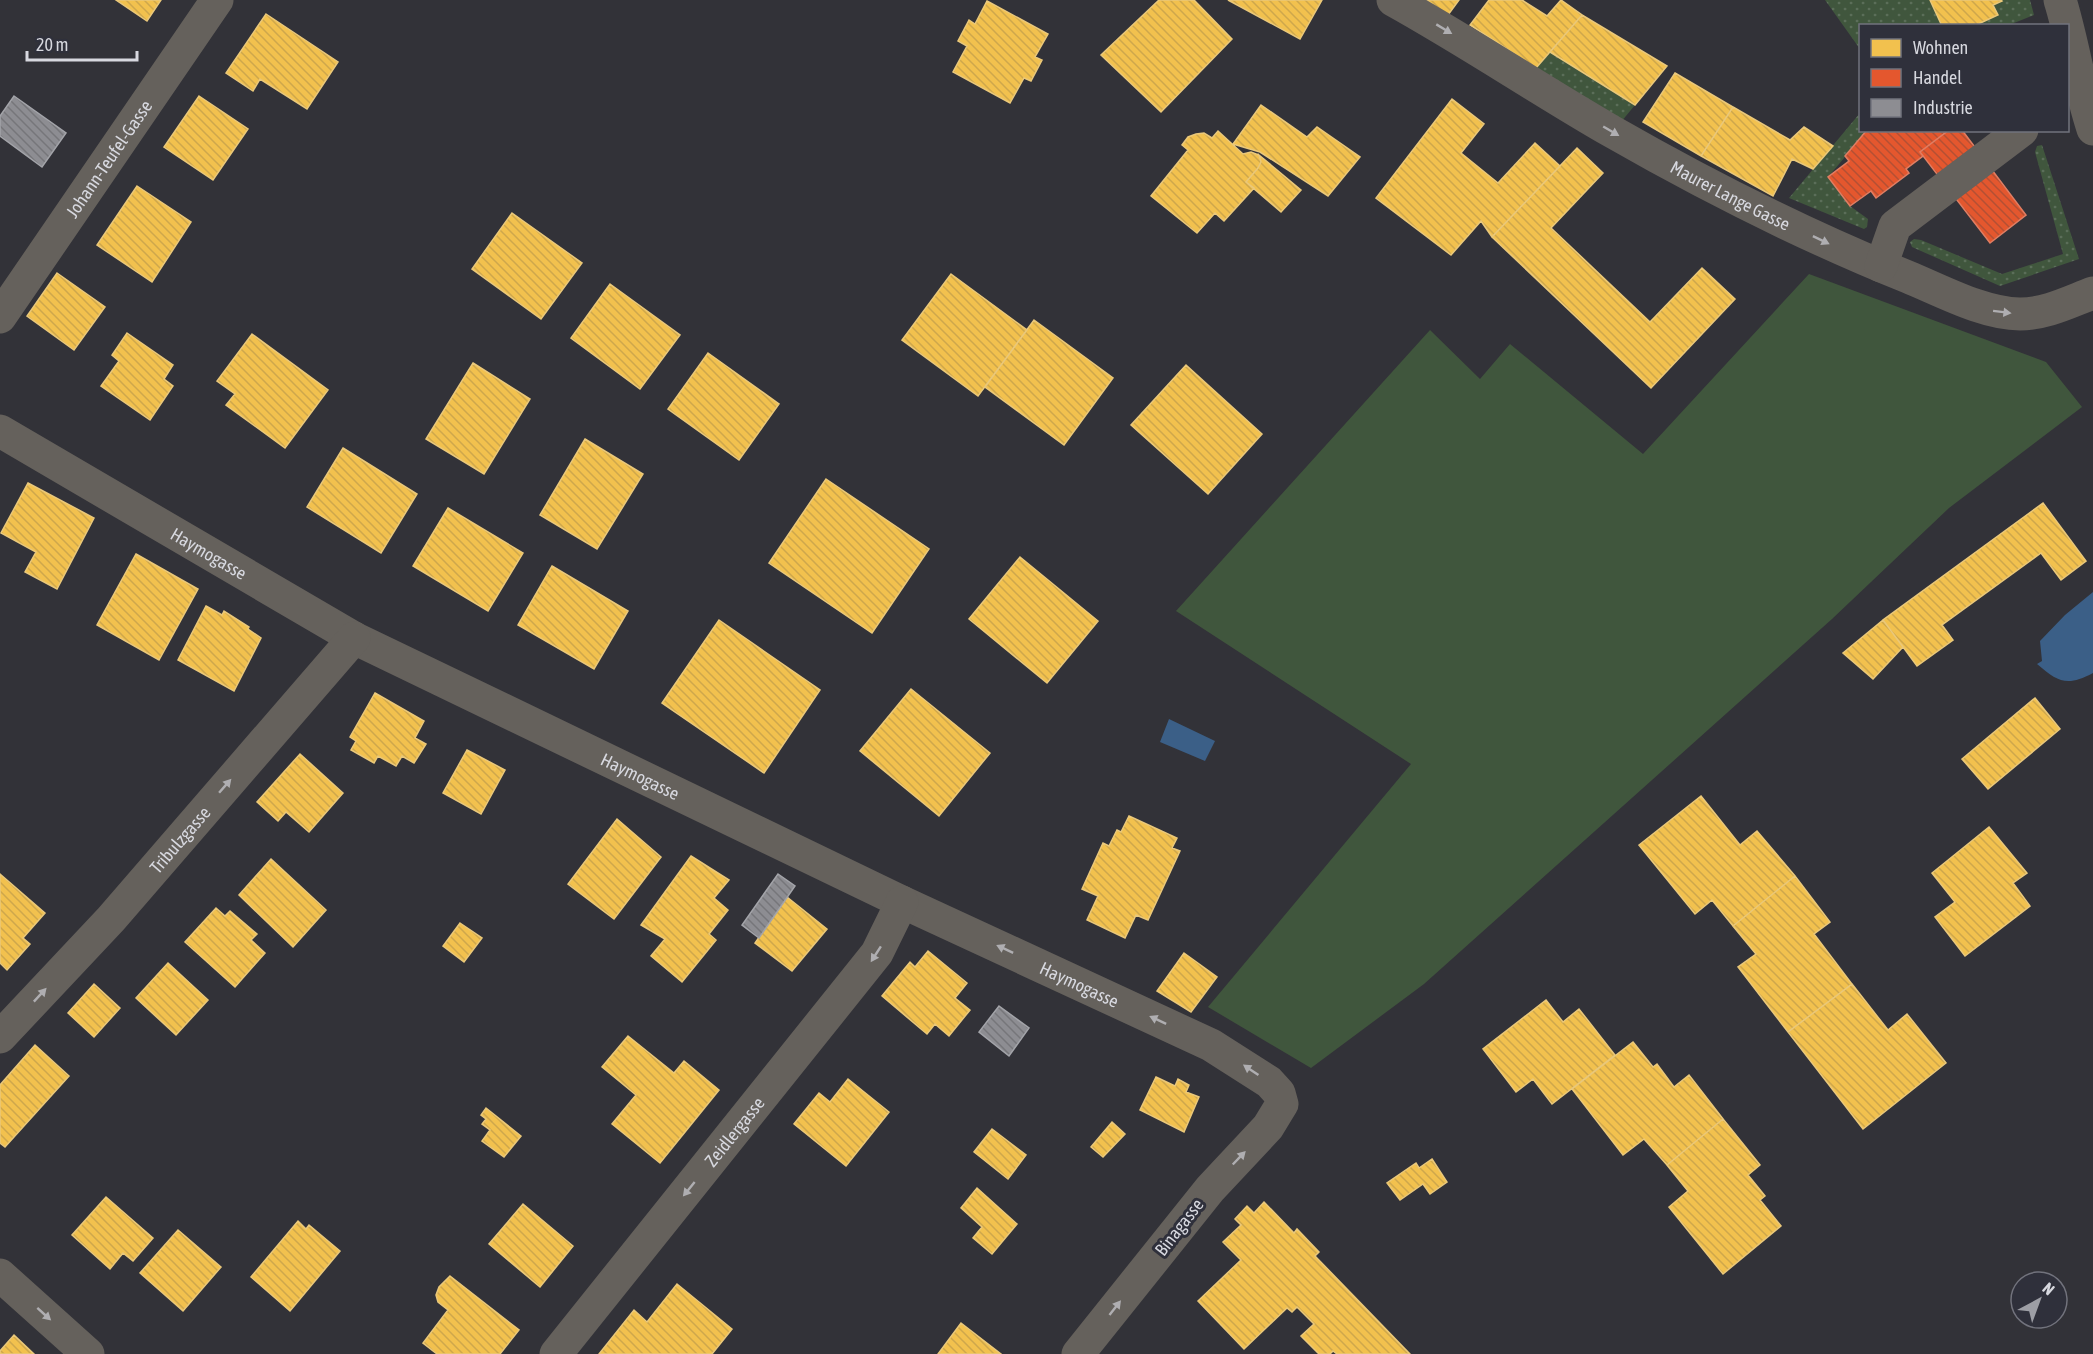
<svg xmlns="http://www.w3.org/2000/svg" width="2093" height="1354" font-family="'Asap Condensed',sans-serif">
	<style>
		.grass { fill: url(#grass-dots) }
		.park { fill: #40563d }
		.water { fill: #3b5f87 }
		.homes { fill: url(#homes-back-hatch); stroke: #eac87a; stroke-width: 1.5 }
		.shops { fill: url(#shops-back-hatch); stroke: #e07e63; stroke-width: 1.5 }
		.industry { fill: url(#industry-back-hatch); stroke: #a3a4a9; stroke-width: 1.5 }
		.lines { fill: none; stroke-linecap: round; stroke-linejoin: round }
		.minor { stroke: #65615c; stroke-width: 33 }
		.oneway { fill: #afaeb1 }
		.labels { text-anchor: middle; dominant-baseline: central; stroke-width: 6; stroke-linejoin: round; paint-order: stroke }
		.street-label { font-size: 18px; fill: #d7d8df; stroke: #2f303b }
	</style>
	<defs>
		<pattern id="grass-dots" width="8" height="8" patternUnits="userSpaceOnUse" patternTransform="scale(1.5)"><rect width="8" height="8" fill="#40563d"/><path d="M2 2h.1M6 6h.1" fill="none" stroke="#5b6e59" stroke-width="1.8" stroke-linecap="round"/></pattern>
		<pattern id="homes-back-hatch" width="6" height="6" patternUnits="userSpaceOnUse" patternTransform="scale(1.5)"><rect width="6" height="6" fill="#f2c14e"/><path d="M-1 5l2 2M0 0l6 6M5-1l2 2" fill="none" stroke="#cea74c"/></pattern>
		<pattern id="shops-back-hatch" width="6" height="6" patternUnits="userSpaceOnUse" patternTransform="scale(1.5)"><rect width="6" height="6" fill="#e4572e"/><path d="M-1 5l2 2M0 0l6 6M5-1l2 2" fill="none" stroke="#b35034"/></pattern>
		<pattern id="industry-back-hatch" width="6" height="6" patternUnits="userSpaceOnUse" patternTransform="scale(1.5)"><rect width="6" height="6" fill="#8d8d92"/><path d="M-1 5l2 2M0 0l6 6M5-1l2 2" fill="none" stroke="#76767a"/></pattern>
	</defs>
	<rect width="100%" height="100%" fill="#323238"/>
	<path class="grass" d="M1825,0H2030L2034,15L2009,25L1860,26V49Z
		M1550,52L1635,105L1621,122L1536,68Z
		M1860,113V130L1867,131L1828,177L1850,206L1868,219L1867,227L1864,229L1789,198Z
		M2042,145L2079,259L2000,286L1912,247L1910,242L1914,239L1921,240L2002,274L2063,254L2035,152L2037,146Z"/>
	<path class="park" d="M1809,274L2046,362L2082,407L1949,508L1832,619L1424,984L1311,1068L1208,1007L1411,764L1176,611L1430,330L1480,379L1510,344L1643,454Z"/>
	<path class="water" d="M2093,592V673C2067,687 2058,682 2037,664L2042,661L2040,641L2065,615Z
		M1169,719L1215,741L1205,761L1160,742Z"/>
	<path class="homes" d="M116,0H161L147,21Z
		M1159,0H1194L1232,39L1161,112L1101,55Z
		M1228,0H1322L1300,39Z
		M1426,0H1459L1448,15Z
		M1489,0H1522L1547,16L1561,0L1582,15L1536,68L1470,25Z
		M1930,0H2001L2002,1L1993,5L1998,15L1974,26H1942Z
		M987,1L1048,34L1035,57L1042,60L1031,81L1024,78L1010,103L953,72L967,46L958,41L969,20L975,24Z
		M266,14L338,62L307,109L260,79L253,91L226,73Z
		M1582,15L1667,66L1635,105L1550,52Z
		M1675,73L1733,107L1701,156L1643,122Z
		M199,96L248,129L213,180L164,147Z
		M1452,99L1484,124L1461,153L1498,183L1535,143L1560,166L1492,237L1481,221L1451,255L1376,198Z
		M1261,105L1307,137L1317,127L1360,157L1328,196L1260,152L1233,144Z
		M1733,107L1790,140L1804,127L1833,146L1813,169L1792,159L1773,196L1701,156Z
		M1218,131L1243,154L1251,152L1259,155L1261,162L1258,168L1246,182L1254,188L1224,221L1215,213L1197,233L1151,196L1188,150L1182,145L1188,137L1196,134L1204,133L1212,138Z
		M1577,148L1603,173L1551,228L1650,322L1702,268L1735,299L1651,388L1492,237Z
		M1259,155L1301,190L1281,212L1246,182L1258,168L1261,162Z
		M137,186L191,222L152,282L97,245Z
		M512,213L582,263L541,319L472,269Z
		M57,273L105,307L74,350L27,316Z
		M951,274L1027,330L978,396L902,340Z
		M610,284L680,335L640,389L571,338Z
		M1034,320L1113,378L1064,445L985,387Z
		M127,333L173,365L164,379L173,386L150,420L101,386L119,361L112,355Z
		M252,334L328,390L285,448L226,405L235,394L217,381Z
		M708,353L779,404L739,460L668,409Z
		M473,363L530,399L484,474L426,439Z
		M1186,365L1262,434L1208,494L1131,425Z
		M585,439L643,474L597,549L540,515Z
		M343,448L417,494L381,553L307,507Z
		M826,479L929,549L872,633L769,563Z
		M28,483L94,518L57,589L25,572L36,552L1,533Z
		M2043,503L2086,561L2061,580L2041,553L1942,625L1953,640L1917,666L1883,620Z
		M448,508L523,553L488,611L413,566Z
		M136,554L198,589L159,660L97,625Z
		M1020,557L1098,621L1047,683L969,619Z
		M552,566L628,611L594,669L518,625Z
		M206,606L222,615L224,611L249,627L248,629L261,638L234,691L178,660Z
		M719,620L820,690L764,773L662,703Z
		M1883,620L1903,647L1873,679L1843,653Z
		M911,689L990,753L939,816L860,751Z
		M375,693L424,721L415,738L426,744L414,763L402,756L396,766L378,756L374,763L351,750L356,741L350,737Z
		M2035,698L2060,729L1988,789L1962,759Z
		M467,750L505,770L481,814L443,793Z
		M300,754L343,793L309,832L286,812L278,821L257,802Z
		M1701,796L1740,845L1757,831L1795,876L1733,926L1712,900L1695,914L1639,845Z
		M1129,816L1177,838L1172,848L1180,851L1148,920L1136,915L1125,938L1087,920L1098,896L1082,889L1103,843L1109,846L1117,830L1121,832Z
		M617,819L661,857L614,919L568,884Z
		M1989,827L2027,873L2013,883L2030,906L1965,956L1935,917L1955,902L1932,873Z
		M691,856L729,880L714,898L728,910L709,934L716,940L682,982L651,956L665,939L641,925Z
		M271,859L326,910L293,947L239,895Z
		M0,874L45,913L23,938L30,944L7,970L0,963Z
		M1795,876L1830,922L1814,934L1852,984L1788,1032L1738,967L1756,954L1733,926Z
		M787,897L827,929L792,971L755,943Z
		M216,908L225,916L230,911L257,934L251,940L265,953L235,987L185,942Z
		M460,923L482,938L464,962L443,946Z
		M928,951L967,983L955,998L970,1010L949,1036L935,1024L927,1034L882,996L910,962L915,967Z
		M1184,953L1217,977L1191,1012L1157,991Z
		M168,963L208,1000L176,1035L136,998Z
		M94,984L120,1008L94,1037L68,1013Z
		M1852,984L1888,1030L1907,1014L1946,1063L1863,1129L1788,1032Z
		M1546,1000L1563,1022L1579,1009L1615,1055L1552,1104L1533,1079L1516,1092L1483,1049Z
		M628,1036L674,1073L684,1061L719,1090L660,1163L612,1124L636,1095L602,1067Z
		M1633,1042L1653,1067L1657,1064L1674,1087L1689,1075L1723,1119L1667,1165L1644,1139L1623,1155L1572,1089Z
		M35,1045L69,1076L5,1147L0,1143V1085Z
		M1156,1077L1175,1086L1178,1079L1189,1085L1186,1092L1199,1097L1184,1132L1140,1110Z
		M848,1079L889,1112L846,1166L794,1124L819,1093L830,1102Z
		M486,1108L521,1136L504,1157L482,1141L490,1130L482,1124L486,1119L481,1115Z
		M1723,1119L1760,1165L1748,1175L1765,1196L1760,1200L1781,1226L1723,1274L1669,1207L1688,1191L1667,1165Z
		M1112,1122L1125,1134L1103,1157L1091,1147Z
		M992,1129L1026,1155L1008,1179L974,1152Z
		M1432,1159L1447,1182L1430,1194L1423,1184L1400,1200L1387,1183L1416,1163L1419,1168Z
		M977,1188L1017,1224L992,1254L973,1238L982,1227L961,1208Z
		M106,1197L153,1238L133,1261L123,1253L110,1269L72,1235Z
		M1264,1202L1294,1233L1297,1229L1319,1252L1315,1256L1410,1354H1337L1333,1351L1330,1354H1319L1301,1336L1314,1324L1297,1307L1292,1312L1287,1308L1244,1349L1198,1301L1241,1260L1223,1242L1241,1225L1235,1219L1247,1206L1254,1213Z
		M523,1204L573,1246L540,1287L489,1244Z
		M298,1221L306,1229L309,1225L340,1251L290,1311L251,1277Z
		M178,1230L221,1267L183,1311L140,1273Z
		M450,1276L519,1330L500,1354H437L423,1343L448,1310L438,1302L436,1295L439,1287Z
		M677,1284L732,1329L712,1354H599L634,1310L647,1322Z
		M961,1323L1001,1354H938Z
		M14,1335L34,1354H0V1351Z"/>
	<path class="shops" d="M1867,130H1949L1920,152L1923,156L1906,169L1909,173L1876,198L1871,191L1850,206L1828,177L1849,161L1845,156Z
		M1949,130H1962L2026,215L1990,243L1920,152Z"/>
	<path class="industry" d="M14,96L66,133L42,167L0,136V116Z
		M778,874L795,886L759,938L742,925Z
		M999,1006L1029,1028L1009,1056L979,1032Z"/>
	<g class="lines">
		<g class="minor">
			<path id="s1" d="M1393,0C1467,41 1538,89 1611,131C1707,186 1806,236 1908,277C1942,291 1984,314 2020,314C2046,314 2069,302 2093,293"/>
			<path d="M2060,0C2073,42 2079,87 2093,129"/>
			<path d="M1881,266L1895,226L2022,130"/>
			<path id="s2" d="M0,317L217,0"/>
			<path id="s3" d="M0,431L354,638L902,902L1211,1045L1269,1082L1279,1093L1282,1104L1268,1127L1210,1189L1078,1354"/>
			<path id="s4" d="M0,1037L111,919L354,638"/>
			<path d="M0,1275L88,1354"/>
			<path id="s5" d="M556,1354L877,953L902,902"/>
		</g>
	</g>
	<defs><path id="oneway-solid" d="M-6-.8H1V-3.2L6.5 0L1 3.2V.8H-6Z" transform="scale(1.5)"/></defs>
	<g class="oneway">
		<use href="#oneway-solid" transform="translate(1444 29) rotate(31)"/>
		<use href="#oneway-solid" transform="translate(1611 131) rotate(30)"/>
		<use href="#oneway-solid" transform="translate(1821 240) rotate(26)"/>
		<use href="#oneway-solid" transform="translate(2002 312) rotate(7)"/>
		<use href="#oneway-solid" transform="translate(225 786) rotate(-49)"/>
		<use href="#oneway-solid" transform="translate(1005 949) rotate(-155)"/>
		<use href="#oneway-solid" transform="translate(876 954) rotate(123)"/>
		<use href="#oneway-solid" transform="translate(40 995) rotate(-47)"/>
		<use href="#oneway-solid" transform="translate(1158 1020) rotate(-155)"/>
		<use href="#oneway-solid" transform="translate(1251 1070) rotate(-146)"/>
		<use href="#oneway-solid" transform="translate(1239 1158) rotate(-46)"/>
		<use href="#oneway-solid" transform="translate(689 1189) rotate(129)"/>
		<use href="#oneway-solid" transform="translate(1115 1308) rotate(-52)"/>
		<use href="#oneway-solid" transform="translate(44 1314) rotate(42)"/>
	</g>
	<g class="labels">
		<g class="street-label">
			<text stroke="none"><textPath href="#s2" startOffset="192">Johann-Teufel-Gasse</textPath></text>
			<text stroke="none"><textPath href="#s1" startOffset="390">Maurer Lange Gasse</textPath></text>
			<text stroke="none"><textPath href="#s3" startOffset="242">Haymogasse</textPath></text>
			<text stroke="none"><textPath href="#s3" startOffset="728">Haymogasse</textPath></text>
			<text stroke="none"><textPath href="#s4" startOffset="267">Tribulzgasse</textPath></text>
			<text stroke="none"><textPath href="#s3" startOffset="1214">Haymogasse</textPath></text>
			<text stroke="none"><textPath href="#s5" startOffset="285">Zeidlergasse</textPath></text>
			<text transform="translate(1179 1227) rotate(-52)">Binagasse</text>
		</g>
	</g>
	<rect x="1859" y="24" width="210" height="108" fill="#2f303b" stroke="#72737d" stroke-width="1.5"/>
	<rect x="1871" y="39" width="30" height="18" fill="#f2c14e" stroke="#72737d" stroke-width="1.5"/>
	<text x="1913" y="54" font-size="18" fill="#d7d8df">Wohnen</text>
	<rect x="1871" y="69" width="30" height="18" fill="#e4572e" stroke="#72737d" stroke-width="1.5"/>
	<text x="1913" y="84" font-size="18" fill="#d7d8df">Handel</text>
	<rect x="1871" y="99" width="30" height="18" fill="#8d8d92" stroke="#72737d" stroke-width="1.5"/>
	<text x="1913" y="114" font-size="18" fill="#d7d8df">Industrie</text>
	<g transform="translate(2039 1300) rotate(41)"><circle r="28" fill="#2f303b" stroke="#72737d" stroke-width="1.5"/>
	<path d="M0-4.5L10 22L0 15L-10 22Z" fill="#9d9ea5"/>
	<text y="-9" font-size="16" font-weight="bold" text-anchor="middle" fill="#d7d8df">N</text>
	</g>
	<path d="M27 51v9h110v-9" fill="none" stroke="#d7d8df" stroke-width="3"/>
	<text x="36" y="51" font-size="18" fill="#d7d8df" stroke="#2f303b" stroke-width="4.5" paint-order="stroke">20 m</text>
</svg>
